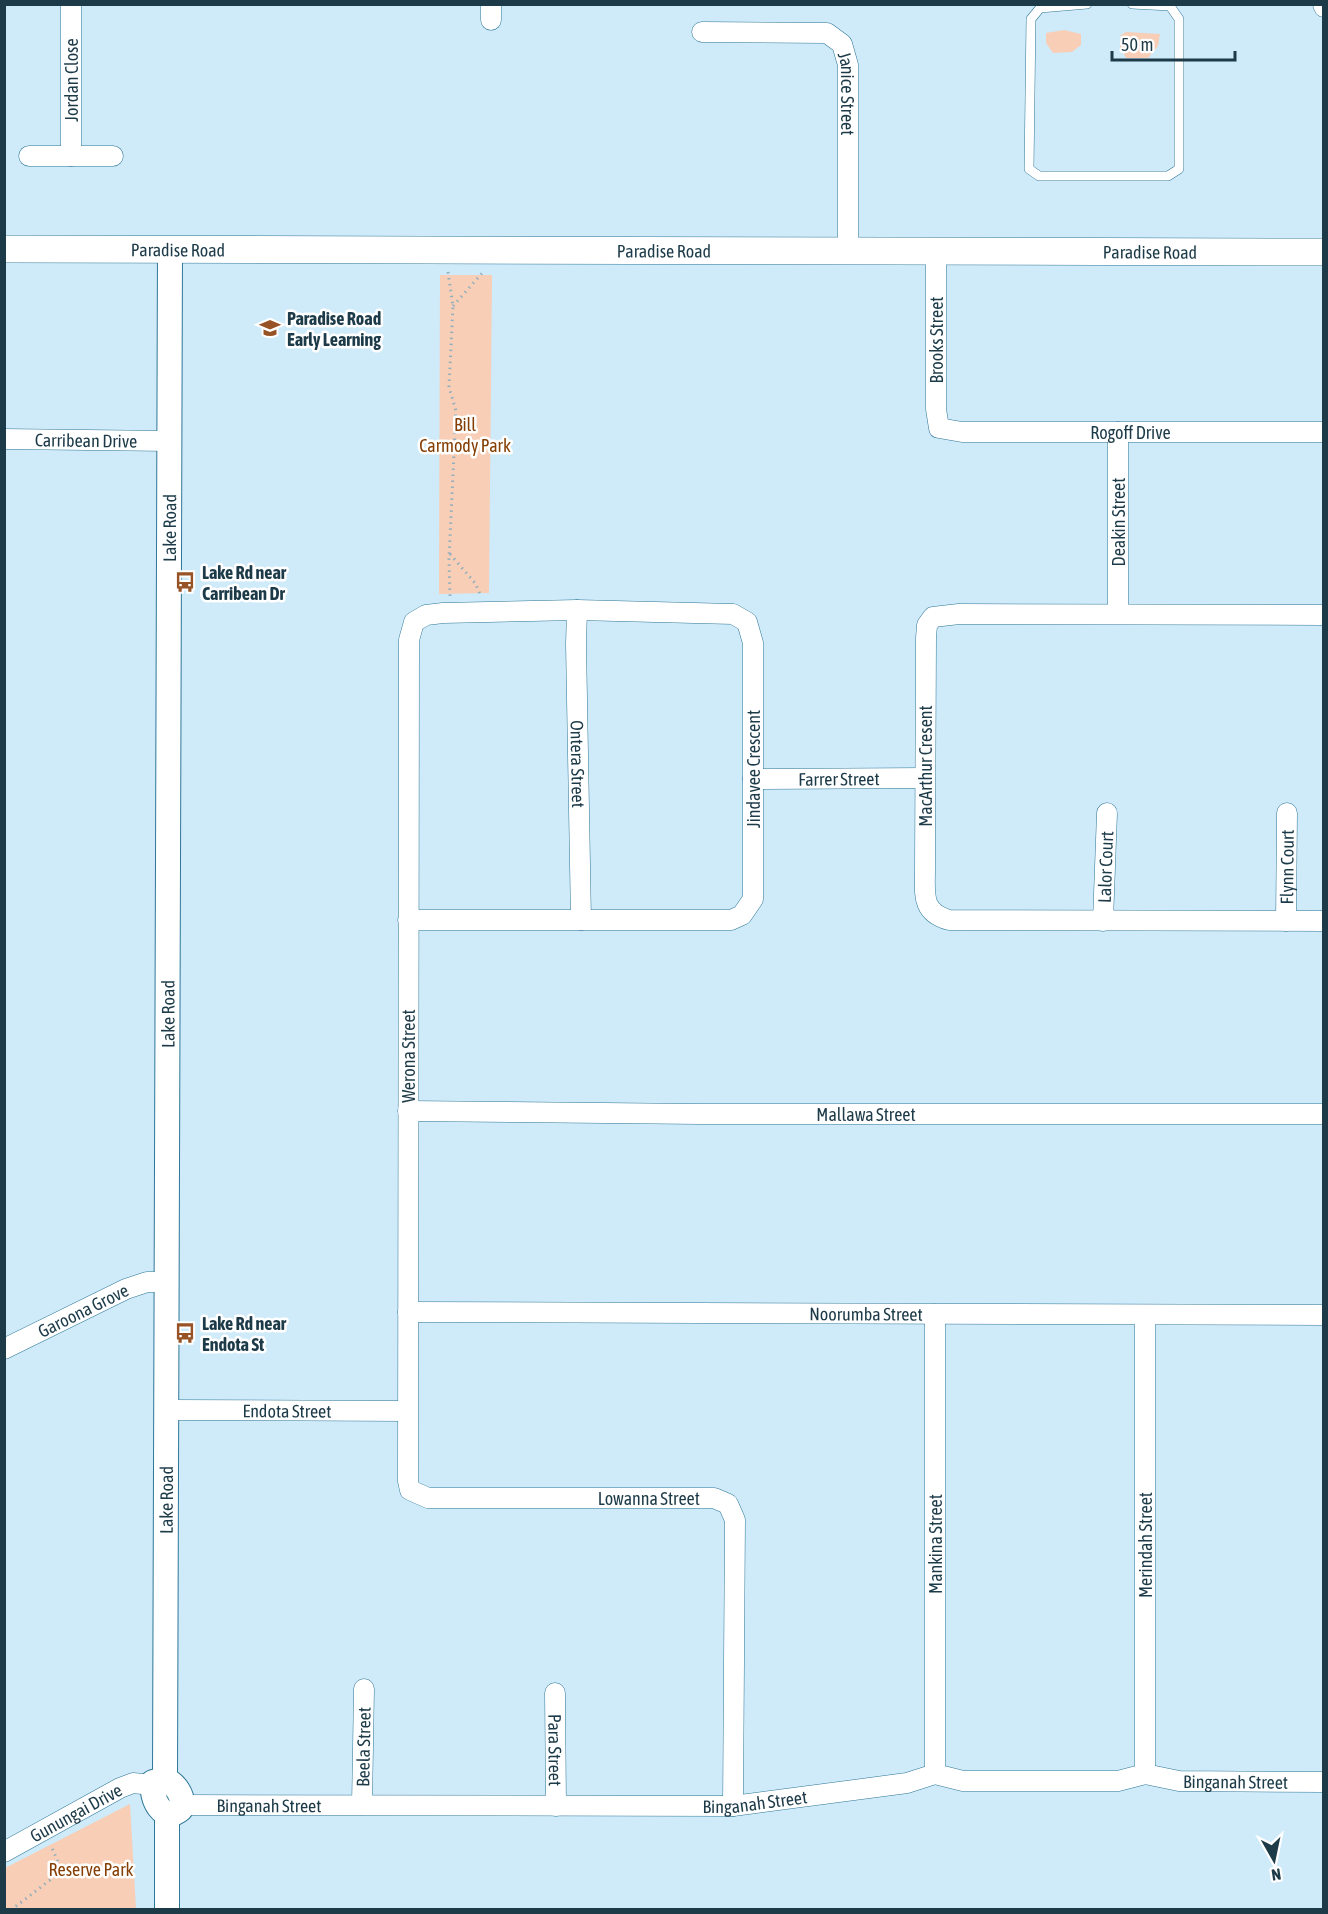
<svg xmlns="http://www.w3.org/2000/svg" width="1328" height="1914" font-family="'Asap Condensed',sans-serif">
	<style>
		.green { fill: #f8ceb6 }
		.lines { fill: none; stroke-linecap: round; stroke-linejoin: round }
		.service-casing { stroke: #2e7797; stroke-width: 10 }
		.minor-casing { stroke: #2e7797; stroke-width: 21 }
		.tertiary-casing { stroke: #2e7797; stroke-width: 26 }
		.secondary-casing { stroke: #2e7797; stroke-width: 28 }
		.path { stroke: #93afbd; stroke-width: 3; stroke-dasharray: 1.5 4.5; stroke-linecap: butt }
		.service { stroke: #fff; stroke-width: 9 }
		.minor { stroke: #fff; stroke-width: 20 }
		.tertiary { stroke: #fff; stroke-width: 24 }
		.secondary { stroke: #fff; stroke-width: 27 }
		.labels { text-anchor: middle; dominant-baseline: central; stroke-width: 5; stroke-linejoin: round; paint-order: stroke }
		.street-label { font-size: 18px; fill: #1c3a48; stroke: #fff }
		.poi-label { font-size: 18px; font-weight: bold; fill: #1c3a48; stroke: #fff; text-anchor: start }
		.park-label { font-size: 18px; fill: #843d02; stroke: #fff }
	</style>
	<rect width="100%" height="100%" fill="#cfeaf9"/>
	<path class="green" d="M1064,30L1081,34V45L1072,52L1053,53L1046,43V33Z
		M1126,32L1160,34L1158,46L1148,58H1126L1120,47L1121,35Z
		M440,275H492L489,593L439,594Z
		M130,1804L136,1909H5V1868Z"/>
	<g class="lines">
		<g class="service-casing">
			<path id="service" d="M1087,4L1040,8L1031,19L1029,169L1039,176H1168L1179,169V19L1170,6L1132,4"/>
		</g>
		<g class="minor-casing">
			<g id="minor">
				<path d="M1323,4L1324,7"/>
				<path d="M491,20V4"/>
				<path id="s1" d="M702,32L827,33L842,44L848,65V251"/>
				<path d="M29,156H113"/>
				<path d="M71,156V4"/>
				<path id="s2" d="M936,250V409L939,428L962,432H1324"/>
				<path d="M1118,432V613"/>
				<path id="s3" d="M4,439L169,441"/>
				<path id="s4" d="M577,610L576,644L581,920"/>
				<path d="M1324,615L959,614L933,617L927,625L926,638L925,870C925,894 921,912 949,920L1324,921"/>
				<path id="s5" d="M753,779L925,778"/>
				<path id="s6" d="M408,920H731L742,915L753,899V643L747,622L733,614L577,610L443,613L426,615L414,622L409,640L408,1481L410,1490L428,1498H714L728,1504L735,1520L733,1806"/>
				<path id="s7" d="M1103,921L1107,813"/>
				<path id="s8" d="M1286,921L1287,813"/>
				<path id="s9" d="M408,1111L700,1114H1324"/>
				<path id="s10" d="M408,1312L1324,1315"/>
				<path id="s11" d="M4,1349L126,1289L147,1282H166"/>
				<path id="s12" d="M167,1410L407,1411"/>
				<path id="s13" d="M555,1693L556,1806"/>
				<path d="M935,1774V1314"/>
				<path d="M1145,1774V1316"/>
				<path id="s14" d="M182,1805L733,1806L907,1783L935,1774L963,1781H1118L1145,1774L1179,1781L1324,1782"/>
				<path id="s15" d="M362,1805L364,1689"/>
				<path id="s16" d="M4,1852L120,1788L133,1783L152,1785"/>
			</g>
		</g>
		<g class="tertiary-casing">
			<g id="tertiary">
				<path d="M164,1779C175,1783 185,1796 181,1809C163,1825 150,1798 153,1782Z"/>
				<path id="s17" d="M165,1779L170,249"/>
				<path d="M167,1910V1813"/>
			</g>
		</g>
		<g class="secondary-casing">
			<g id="secondary">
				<path id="s18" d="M4,249L1324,252"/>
			</g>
		</g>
		<path class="path" d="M448,272L453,306L449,387L456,411L449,559L450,597
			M453,306L484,271
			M450,554L475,583L481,596
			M11,1910L54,1877L60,1866L51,1846"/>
		<use href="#service" class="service"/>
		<use href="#minor" class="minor"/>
		<use href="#tertiary" class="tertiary"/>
		<use href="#secondary" class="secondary"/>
	</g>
	<defs>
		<g id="school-bare" transform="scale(1.62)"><path d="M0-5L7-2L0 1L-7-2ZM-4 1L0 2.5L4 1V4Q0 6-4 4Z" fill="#975326" stroke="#fff" stroke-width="2.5" paint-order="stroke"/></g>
		<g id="bus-bare" transform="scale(1.62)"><path d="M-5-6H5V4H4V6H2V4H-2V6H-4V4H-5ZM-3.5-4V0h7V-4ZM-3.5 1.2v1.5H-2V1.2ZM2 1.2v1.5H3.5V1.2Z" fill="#975326" stroke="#fff" stroke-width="2.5" paint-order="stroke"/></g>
	</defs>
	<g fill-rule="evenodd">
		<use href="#school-bare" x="270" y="328"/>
		<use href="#bus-bare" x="185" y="582"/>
		<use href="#bus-bare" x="185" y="1333"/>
	</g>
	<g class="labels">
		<g class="street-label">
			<text transform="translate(71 80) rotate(-90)">Jordan Close</text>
			<text stroke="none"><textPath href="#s1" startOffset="194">Janice Street</textPath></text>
			<text stroke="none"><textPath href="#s18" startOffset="174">Paradise Road</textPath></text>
			<text stroke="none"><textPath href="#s18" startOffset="660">Paradise Road</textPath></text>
			<text stroke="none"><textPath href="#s18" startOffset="1146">Paradise Road</textPath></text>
			<text transform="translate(936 340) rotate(-90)">Brooks Street</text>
			<text stroke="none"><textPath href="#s2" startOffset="370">Rogoff Drive</textPath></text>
			<text stroke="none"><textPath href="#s3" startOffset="82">Carribean Drive</textPath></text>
			<text transform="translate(1118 522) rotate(-90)">Deakin Street</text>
			<text stroke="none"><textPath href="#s17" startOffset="1251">Lake Road</textPath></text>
			<text stroke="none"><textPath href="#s4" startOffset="154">Ontera Street</textPath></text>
			<text transform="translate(925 766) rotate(-90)">MacArthur Cresent</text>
			<text transform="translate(753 769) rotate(-90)">Jindavee Crescent</text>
			<text stroke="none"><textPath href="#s5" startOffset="86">Farrer Street</textPath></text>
			<text stroke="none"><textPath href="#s7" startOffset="54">Lalor Court</textPath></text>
			<text stroke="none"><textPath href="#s8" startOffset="54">Flynn Court</textPath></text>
			<text stroke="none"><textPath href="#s17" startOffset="765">Lake Road</textPath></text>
			<text transform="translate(408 1056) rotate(-90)">Werona Street</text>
			<text stroke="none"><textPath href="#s9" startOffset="458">Mallawa Street</textPath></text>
			<text stroke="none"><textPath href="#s11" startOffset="88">Garoona Grove</textPath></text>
			<text stroke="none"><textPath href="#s10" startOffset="458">Noorumba Street</textPath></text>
			<text stroke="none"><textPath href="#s12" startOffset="120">Endota Street</textPath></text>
			<text stroke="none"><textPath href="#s6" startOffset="2079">Lowanna Street</textPath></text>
			<text stroke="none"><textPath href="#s17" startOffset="279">Lake Road</textPath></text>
			<text transform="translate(935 1544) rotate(-90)">Mankina Street</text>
			<text transform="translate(1145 1545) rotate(-90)">Merindah Street</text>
			<text stroke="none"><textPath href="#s15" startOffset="58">Beela Street</textPath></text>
			<text stroke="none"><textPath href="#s13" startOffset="57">Para Street</textPath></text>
			<text stroke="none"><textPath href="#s14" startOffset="1059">Binganah Street</textPath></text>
			<text stroke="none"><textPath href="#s14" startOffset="573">Binganah Street</textPath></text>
			<text stroke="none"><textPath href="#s14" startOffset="87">Binganah Street</textPath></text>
			<text stroke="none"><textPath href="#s16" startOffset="82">Gunungai Drive</textPath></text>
		</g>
		<g class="poi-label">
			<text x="287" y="318">Paradise Road<tspan x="287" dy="21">Early Learning</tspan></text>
			<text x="202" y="572">Lake Rd near<tspan x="202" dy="21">Carribean Dr</tspan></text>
			<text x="202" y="1323">Lake Rd near<tspan x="202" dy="21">Endota St</tspan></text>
		</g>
		<g class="park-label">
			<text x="465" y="424">Bill<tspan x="465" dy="21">Carmody Park</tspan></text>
			<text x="91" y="1869">Reserve Park</text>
		</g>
	</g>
	<rect width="1328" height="1914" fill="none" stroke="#1c3a48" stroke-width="12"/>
	<g transform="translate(1274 1860) rotate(171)" stroke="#ffffff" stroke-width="4.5" paint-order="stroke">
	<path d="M0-4.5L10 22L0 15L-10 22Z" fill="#1c3a48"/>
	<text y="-9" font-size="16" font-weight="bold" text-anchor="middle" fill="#1c3a48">N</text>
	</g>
	<path d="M1112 51v9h123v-9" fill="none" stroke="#1c3a48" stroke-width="3"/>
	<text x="1121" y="51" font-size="18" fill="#1c3a48" stroke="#ffffff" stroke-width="4.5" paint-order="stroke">50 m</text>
</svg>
